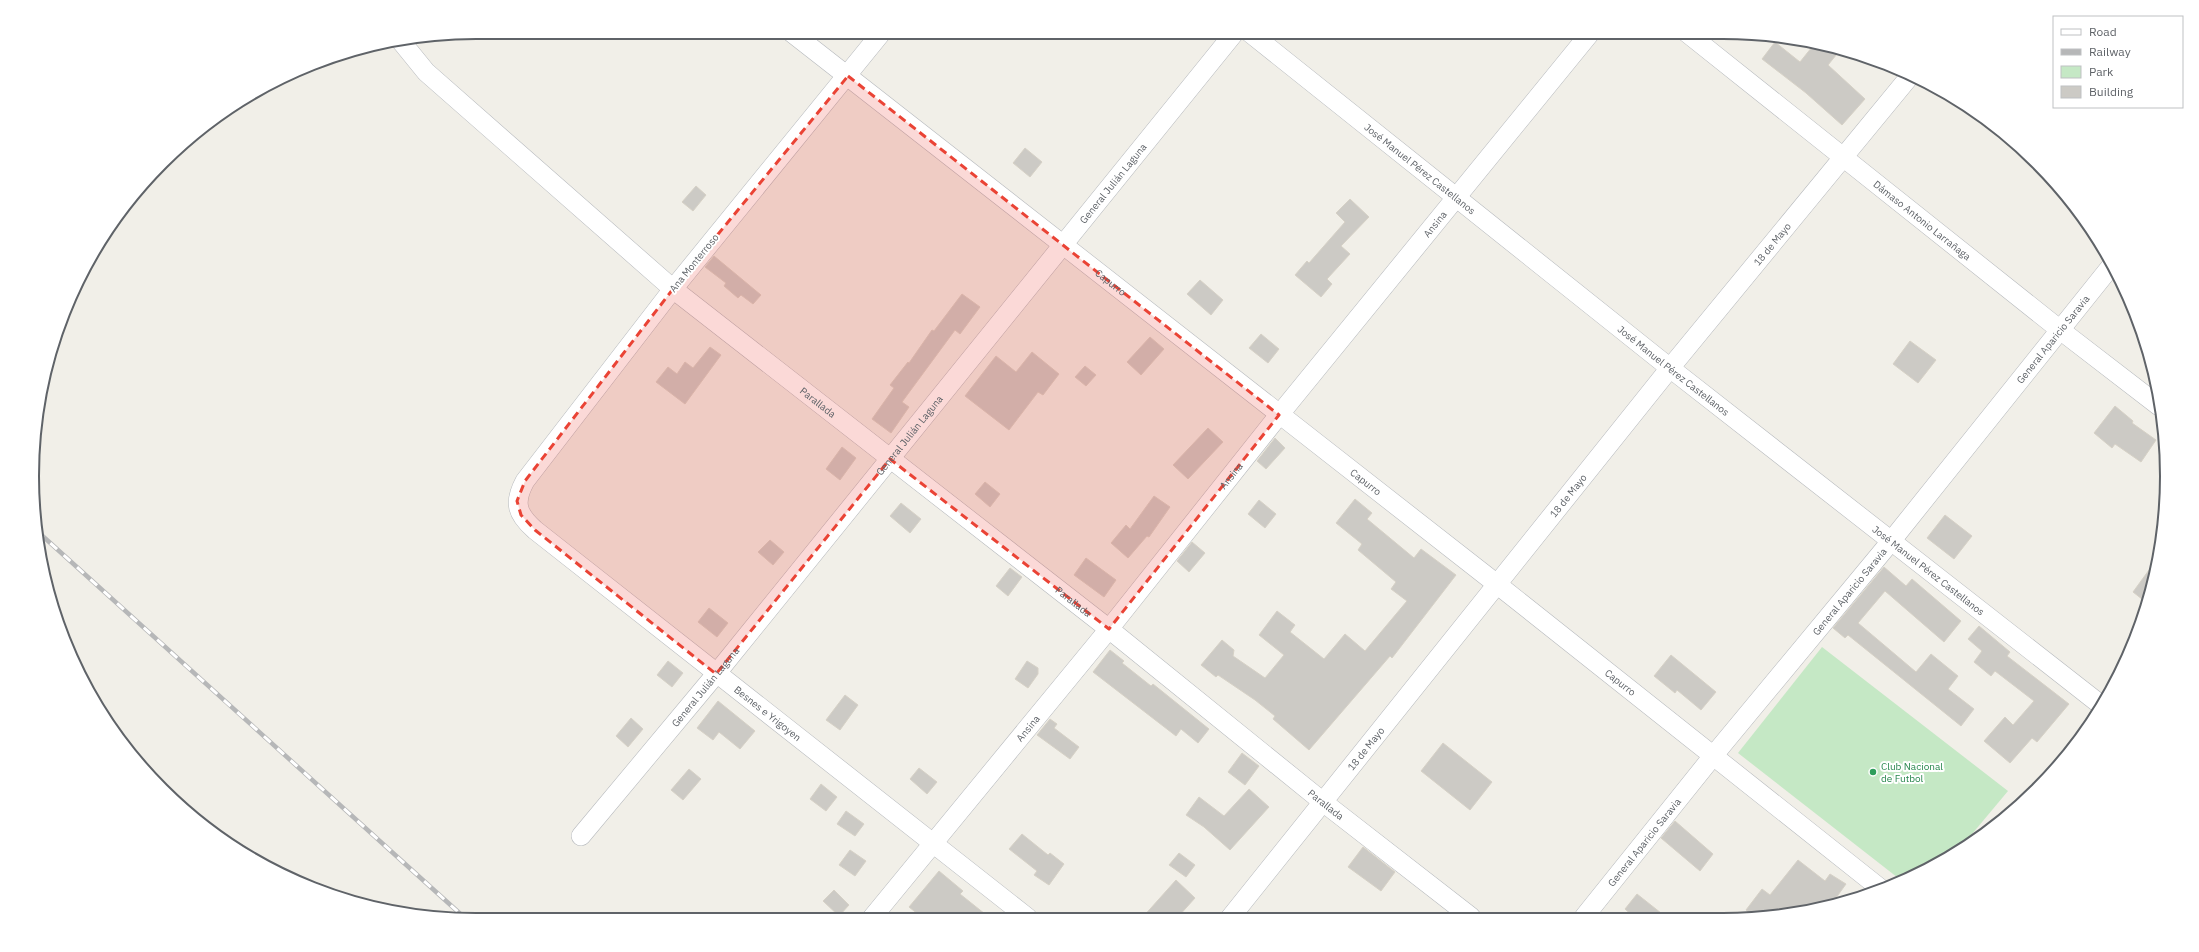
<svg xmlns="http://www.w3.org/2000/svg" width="2199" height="952" font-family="'IBM Plex Sans',sans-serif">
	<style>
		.green { fill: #c5e8c5 }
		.building { fill: #cccac5; stroke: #d6d1c6 }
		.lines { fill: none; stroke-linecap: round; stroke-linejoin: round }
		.minor-casing { stroke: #b5b8bc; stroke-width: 20 }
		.minor { stroke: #fff; stroke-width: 19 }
		.rail-casing { stroke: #b6b7b8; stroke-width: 4.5 }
		.rail { stroke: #fff; stroke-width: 3; stroke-dasharray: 9; stroke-linecap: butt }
		.marked { fill: #ea4335; fill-opacity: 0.2; stroke: #ea4335; stroke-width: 3; stroke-dasharray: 8 5; stroke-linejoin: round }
		.leisure-dot { fill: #2e9e5b; stroke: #fff; stroke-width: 1.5 }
		.labels { text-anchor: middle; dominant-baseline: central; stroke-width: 4; stroke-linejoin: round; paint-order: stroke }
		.street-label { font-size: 10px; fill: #5f6368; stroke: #fff }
		.leisure-label { font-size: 10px; fill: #27864d; stroke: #fff; text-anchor: start }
		.rim { fill: none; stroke: #5f6368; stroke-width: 2 }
	</style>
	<rect width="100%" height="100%" fill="#f1efe8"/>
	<path class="green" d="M1822,647L2008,791L1962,846L1902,881L1738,753Z"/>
	<path class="building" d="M1775,42L1800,62L1816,42L1841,49L1828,65L1865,99L1842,125L1806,93L1762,59Z
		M1025,148L1042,162L1030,177L1013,163Z
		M696,186L706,195L693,211L682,202Z
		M1350,199L1369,217L1341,246L1350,254L1327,279L1332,284L1321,297L1295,275L1307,261L1309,263L1345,222L1336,213Z
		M714,256L761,295L753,304L741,295L738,298L724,286L726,283L705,267Z
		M1200,280L1223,300L1211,315L1187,294Z
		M962,294L980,307L960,334L955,330L902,402L909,407L891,433L872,419L894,388L890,385L908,362L909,363L932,330L934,331Z
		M1261,334L1279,349L1268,363L1249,348Z
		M1150,337L1164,349L1141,375L1127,362Z
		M1910,341L1936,360L1918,383L1893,364Z
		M710,347L721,355L685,404L656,382L668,367L677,374L685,362L693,368Z
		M1032,352L1059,374L1043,395L1038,392L1009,430L965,396L996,356L1016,372Z
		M1085,366L1096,375L1086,386L1075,377Z
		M2115,406L2133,421L2132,423L2156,440L2141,462L2115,444L2112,448L2094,433Z
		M1208,428L1223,442L1188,479L1173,465Z
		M1275,438L1285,448L1266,469L1257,461Z
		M842,447L856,458L840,480L826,469Z
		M985,482L1000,494L990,507L975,494Z
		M1154,496L1170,507L1149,537L1147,536L1128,558L1111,543L1126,525L1130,529Z
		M1355,499L1372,513L1367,519L1414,558L1421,549L1456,575L1392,658L1390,656L1309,750L1273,719L1275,716L1255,700L1218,675L1216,677L1201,665L1222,640L1234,650L1233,656L1265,678L1284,655L1259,635L1277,611L1295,625L1290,632L1324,659L1345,634L1365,651L1407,601L1391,589L1396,582L1358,550L1362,544L1336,523Z
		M1259,500L1276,514L1265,528L1248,514Z
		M901,503L921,519L910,533L890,516Z
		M1945,515L1972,536L1954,559L1927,538Z
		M770,540L784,552L773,565L758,552Z
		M1192,542L1205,553L1189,572L1177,561Z
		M1086,558L1116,580L1104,597L1074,575Z
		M2157,559L2149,595L2147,603L2133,592Z
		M1884,567L1906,586L1912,579L1961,621L1944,642L1885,591L1858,623L1916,672L1931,654L1958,676L1948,689L1974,709L1961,726L1848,635L1845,638L1833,628Z
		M1010,568L1022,577L1008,596L996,586Z
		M709,608L728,623L717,637L698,622Z
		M1979,626L2010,652L2007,656L2069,704L2037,742L2032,738L2010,763L1984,741L2005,717L2013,725L2034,701L1995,671L1991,676L1974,662L1982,651L1968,639Z
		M1110,650L1124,661L1122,663L1151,686L1153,684L1209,729L1198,743L1181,729L1176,736L1093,672Z
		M1671,655L1716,692L1701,710L1677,690L1675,693L1654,676Z
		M668,661L683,673L672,687L657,675Z
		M1027,661L1038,668V674L1028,688L1015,679Z
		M845,695L858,705L840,730L826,720Z
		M718,701L755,731L740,749L719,732L713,740L697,728Z
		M631,718L643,729L628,747L616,736Z
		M1050,719L1057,724L1054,728L1079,747L1070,759L1037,735Z
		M1443,743L1492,782L1470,810L1421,771Z
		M1242,753L1259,766L1245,785L1228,772Z
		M919,768L937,782L927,794L910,779Z
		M689,769L701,779L683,800L671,790Z
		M821,784L837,797L826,811L810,799Z
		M1249,789L1269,807L1230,850L1204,827L1186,815L1199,797L1224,816Z
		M846,811L864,824L855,836L837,824Z
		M1675,821L1713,854L1700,871L1661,838Z
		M1022,834L1048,855L1050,853L1064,864L1049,885L1034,875L1037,871L1009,849Z
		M1363,847L1395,872L1381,891L1348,867Z
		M850,850L866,861L855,876L839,865Z
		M1179,853L1195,865L1186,877L1169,865Z
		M1798,860L1825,881L1830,874L1846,884L1833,902L1781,916H1754L1746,910L1762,889L1770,895Z
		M939,871L963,891L960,894L990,918L924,919L909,907Z
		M1176,880L1195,898L1177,918H1142Z
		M834,890L849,905L839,916L823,901Z
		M1637,894L1666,917H1634L1625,909Z"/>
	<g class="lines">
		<g class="minor-casing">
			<g id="minor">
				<path id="s1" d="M791,32L1498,585L1881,889"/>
				<path id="s2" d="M882,32L673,289L525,481C513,503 517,514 535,530L1028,918"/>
				<path id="s3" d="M1249,32L1670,368L2101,705"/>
				<path id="s4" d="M1686,32L2059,329L2159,406"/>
				<path id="s5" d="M400,40L426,72L673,289L1109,629L1323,802L1471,917"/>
				<path id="s6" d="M581,836L716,674L1235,32"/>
				<path id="s7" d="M1584,917L1713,756L1892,540L2112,265"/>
				<path id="s8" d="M1230,918L1670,368L1910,76"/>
				<path id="s9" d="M871,919L1109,629L1279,415L1591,32"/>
			</g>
		</g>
		<use href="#minor" class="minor"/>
		<g class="rail-casing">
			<path id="rail" d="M37,531L466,919"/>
		</g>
		<use href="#rail" class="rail"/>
	</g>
	<path class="marked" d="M848,76L1279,415L1109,629L890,459L716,674L535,530L521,515L517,501L525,481L673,289Z"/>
	<circle class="leisure-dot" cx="1873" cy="772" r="4"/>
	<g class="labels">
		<g class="street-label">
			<text stroke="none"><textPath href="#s3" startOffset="219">José Manuel Pérez Castellanos</textPath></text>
			<text stroke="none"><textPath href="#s6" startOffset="842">General Julián Laguna</textPath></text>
			<text stroke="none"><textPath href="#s4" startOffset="302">Dámaso Antonio Larrañaga</textPath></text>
			<text stroke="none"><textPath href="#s9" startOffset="895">Ansina</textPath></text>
			<text stroke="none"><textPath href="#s8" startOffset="865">18 de Mayo</textPath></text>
			<text transform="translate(694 263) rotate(-51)">Ana Monterroso</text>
			<text stroke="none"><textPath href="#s1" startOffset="406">Capurro</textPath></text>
			<text stroke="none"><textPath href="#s7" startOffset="744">General Aparicio Saravia</textPath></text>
			<text stroke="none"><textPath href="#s3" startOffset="543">José Manuel Pérez Castellanos</textPath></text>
			<text stroke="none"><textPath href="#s5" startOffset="554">Parallada</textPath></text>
			<text stroke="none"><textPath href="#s6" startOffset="518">General Julián Laguna</textPath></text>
			<text stroke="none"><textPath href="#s9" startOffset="571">Ansina</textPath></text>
			<text stroke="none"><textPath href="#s1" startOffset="730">Capurro</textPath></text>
			<text stroke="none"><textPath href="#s8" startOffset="541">18 de Mayo</textPath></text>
			<text stroke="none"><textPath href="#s3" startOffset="867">José Manuel Pérez Castellanos</textPath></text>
			<text stroke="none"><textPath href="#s7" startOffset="420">General Aparicio Saravia</textPath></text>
			<text stroke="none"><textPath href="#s5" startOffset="878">Parallada</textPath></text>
			<text stroke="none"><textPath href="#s1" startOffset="1054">Capurro</textPath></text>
			<text stroke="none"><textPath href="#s6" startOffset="194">General Julián Laguna</textPath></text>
			<text stroke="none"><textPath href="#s2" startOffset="926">Besnes e Yrigoyen</textPath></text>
			<text stroke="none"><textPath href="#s9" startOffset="247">Ansina</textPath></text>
			<text stroke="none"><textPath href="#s8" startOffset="217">18 de Mayo</textPath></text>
			<text stroke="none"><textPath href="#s5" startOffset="1202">Parallada</textPath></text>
			<text stroke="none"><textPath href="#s7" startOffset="96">General Aparicio Saravia</textPath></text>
		</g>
		<g class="leisure-label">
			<text x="1881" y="766">Club Nacional<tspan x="1881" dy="12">de Futbol</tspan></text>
		</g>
	</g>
	<path d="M0 0H2199V952H0ZM476 39H1723A437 437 0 0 1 2160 476V476A437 437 0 0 1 1723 913H476A437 437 0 0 1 39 476V476A437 437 0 0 1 476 39Z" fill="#fff" fill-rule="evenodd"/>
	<path class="rim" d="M476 39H1723A437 437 0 0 1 2160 476V476A437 437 0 0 1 1723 913H476A437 437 0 0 1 39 476V476A437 437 0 0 1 476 39Z"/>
	<rect x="2053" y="16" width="130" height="92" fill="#ffffff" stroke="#bfc1c3"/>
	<rect x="2061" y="29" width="20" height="6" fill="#ffffff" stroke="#bfc1c3"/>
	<text x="2089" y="36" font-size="12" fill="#5f6368">Road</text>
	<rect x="2061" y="49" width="20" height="6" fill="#b6b7b8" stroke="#bfc1c3"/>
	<text x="2089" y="56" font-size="12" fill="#5f6368">Railway</text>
	<rect x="2061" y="66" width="20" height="12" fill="#c5e8c5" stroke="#bfc1c3"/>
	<text x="2089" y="76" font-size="12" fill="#5f6368">Park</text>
	<rect x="2061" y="86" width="20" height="12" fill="#cccac5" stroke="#bfc1c3"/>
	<text x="2089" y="96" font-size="12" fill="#5f6368">Building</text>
</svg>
